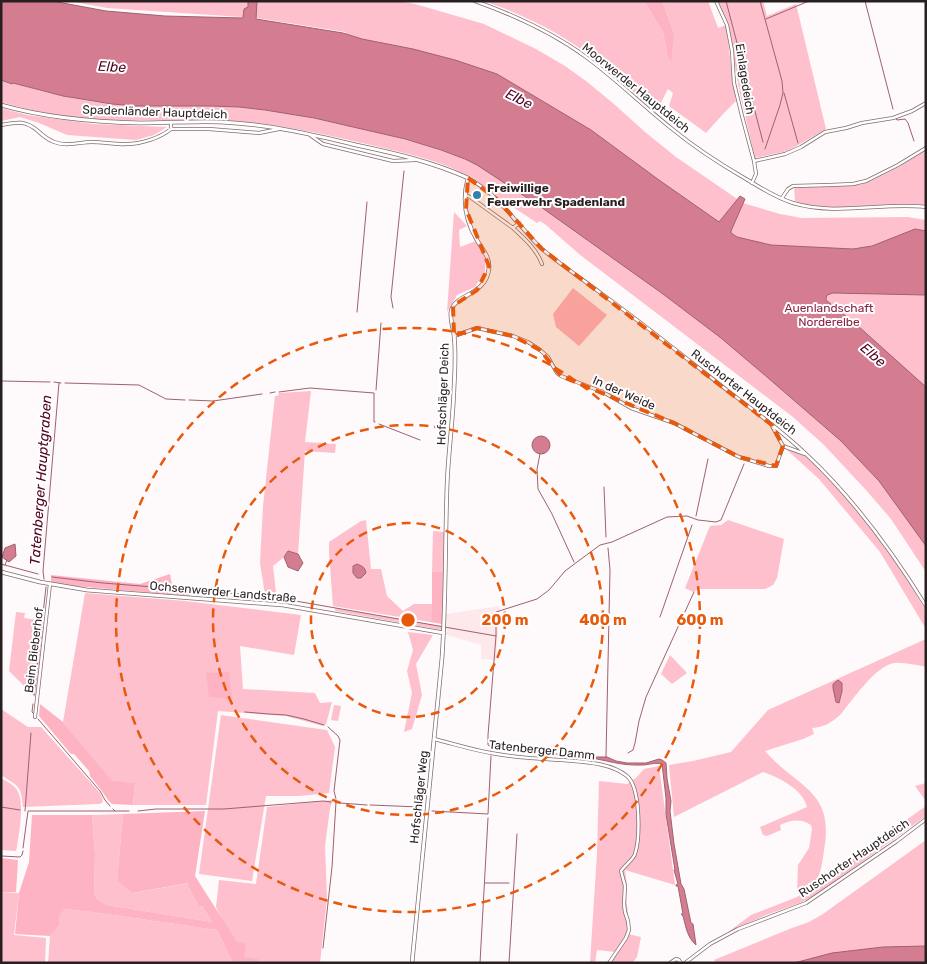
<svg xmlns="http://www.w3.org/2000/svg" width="927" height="964" font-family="Rubik,sans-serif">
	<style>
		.built { fill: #fde9ec }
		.green { fill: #fdc0cc }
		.forest { fill: #fdb3c2 }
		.water { fill: #d47d91; stroke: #a0616f }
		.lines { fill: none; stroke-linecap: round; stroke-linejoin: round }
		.stream { stroke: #a0616f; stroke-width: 1 }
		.minor-casing { stroke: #816c70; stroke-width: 4 }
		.tertiary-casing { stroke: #816c70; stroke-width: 4.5 }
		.minor { stroke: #fff; stroke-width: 2.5 }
		.tertiary { stroke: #fff; stroke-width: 3 }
		.marked { fill: #e8590c; fill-opacity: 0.2; stroke: #e8590c; stroke-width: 4; stroke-dasharray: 10 6; stroke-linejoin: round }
		.ring { fill: none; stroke: #e8590c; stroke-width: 2.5; stroke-dasharray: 9 6 }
		.poi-dot { fill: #3280b2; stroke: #fff; stroke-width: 2 }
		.labels { text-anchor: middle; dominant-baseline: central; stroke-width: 4; stroke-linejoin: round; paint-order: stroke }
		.street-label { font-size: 12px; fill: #281f21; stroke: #fff }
		.poi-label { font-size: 12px; font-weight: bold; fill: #281f21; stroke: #fff; text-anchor: start }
		.park-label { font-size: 12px; fill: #892244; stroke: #fff }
		.water-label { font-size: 14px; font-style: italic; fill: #520222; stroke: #fff }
		.centre { fill: #e8590c; stroke: #fff; stroke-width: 2.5 }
		.ring-label { font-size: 15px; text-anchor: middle; font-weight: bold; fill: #e8590c; stroke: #fff; stroke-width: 4; stroke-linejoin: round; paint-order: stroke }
	</style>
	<rect width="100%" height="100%" fill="#fef9fa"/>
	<path class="built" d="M500,606L496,660L481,659V645L447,635L446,614Z"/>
	<path class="green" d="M69,1H398L415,4L484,24L536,49L565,66L586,81L614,104L645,132L676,157L743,203L780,214L802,218L908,217L926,220V572L891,519L866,490L824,445L793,417L579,254L546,225L540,221L537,223C524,214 511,206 499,198C489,190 480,182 469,176C439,160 404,153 371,145C320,133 268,122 215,120C184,119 152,121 121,120C81,119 40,114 1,102V80L12,84L13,83C53,95 95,104 136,106C170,107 205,105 239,107C274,110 309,117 344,125C382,133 420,143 457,156L345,32L257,18L107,8Z
		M484,1H644L663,32L667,54L674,33L662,1H708L718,28L726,25C730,50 731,76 736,101L723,114L706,133L669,106L673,93L668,89L656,112C637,96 618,77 598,62C565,35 525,15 484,1Z
		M717,1H763L767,16L796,4L826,129L800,144L787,151L755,158L740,94L728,25Z
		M1,108L27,115L93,124L167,127L154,135L136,140L67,135L39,123L20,117L1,121Z
		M926,150V205C884,200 834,215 795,201L794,187L860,185L873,180L899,167Z
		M454,212L467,226L459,230L460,247L476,241L486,258L485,271L475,287L457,295L447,312Z
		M311,391L305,442L336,444L335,453L305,451L298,554L288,551L284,557L273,566L277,602L266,601L260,563L263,506L275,396H278L279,393Z
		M786,449L805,455L840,491L875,534L905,576L926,611V629L880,552L819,479Z
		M366,520L371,569H381L387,596L403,611L414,604H432V617L430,622L333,606L329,553V542L361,521Z
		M728,520L784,539L777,578L773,585L765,589H699L693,592L685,588L710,526L721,525Z
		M433,531L444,532V571L432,572Z
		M85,593L185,601L301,615L294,655L240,646L243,689L315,693L320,703L332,702L326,724L323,726L286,716L218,711L206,805H133L135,783L112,782L63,722Z
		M335,608L440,626L442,627V630L335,611Z
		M16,612L25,613L24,618L44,621L35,697L9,671Z
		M408,632L433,635L416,664L422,695L412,729L404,732L412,693L407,671L413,650Z
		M926,639V667C916,665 904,662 894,663C875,666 852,701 840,715C831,723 824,727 812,728L814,734L803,739L765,751C797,788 835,790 824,850C823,858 821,875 816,880C811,885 803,889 797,893L798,865L809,848L812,829L811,825C801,818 790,820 780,825L781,830L767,836L763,835L760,827L807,807C803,789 778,777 763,772L674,817L669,765L693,761L731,752L768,710Z
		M670,655L687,673L672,684L661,674Z
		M334,705L341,706L338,721L331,720Z
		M1,709L28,727H41L100,793L103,800L102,803L99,804L23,807C21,785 19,787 1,775Z
		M221,715L327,730L335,747L329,793L299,796H266L252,881L199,874Z
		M659,766L675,885L625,870L627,885L626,898L630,929L628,934L641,937L637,957L632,963H610L615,952L597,950L595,963H590L597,853L599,781L627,784L637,777L644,769Z
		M1,778C6,781 14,785 17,790C25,803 19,832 17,847L16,851L1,850Z
		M926,783V801L915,786Z
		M333,800L330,808L325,846L327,898L320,963H241L216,907L219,880L256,884L267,807Z
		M926,806V816L816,895L800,903L766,915L728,932L751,915L797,897Z
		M123,814L117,881L134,893L189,883V888L199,907L202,906L212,922L107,905L98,900L94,894L95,854L92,815Z
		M926,840V963H716L714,960L792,928L809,922L823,914Z
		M1,892L19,893L14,935L46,938L45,963H1Z
		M65,909L92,912L217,930L233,963H48L50,936L59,926V915Z"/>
	<path class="forest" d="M644,1H662L674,33L671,62L667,54L663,32Z
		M573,288L607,315L579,346L556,327L553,314Z
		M444,571L442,624L430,622L432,617V572Z
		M170,574L172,585L191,586L190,596L51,584V575L140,584Z
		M229,672L232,699L209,697L206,673Z
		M40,704L63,722L112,781L135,783L133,805L112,804L108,800L101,790L90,776L89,771L74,754H71L39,716Z
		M205,811L195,876L237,942L246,943L244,957L258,959L257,963H233L217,930L92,912L65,909L59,916V926L50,936L15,934L19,893L29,862L32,815H92L95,854L94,894L98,900L107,905L212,922L202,906L199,907L189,888L188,883L133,893L117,881L123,814Z
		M1,858L18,860L16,892H1Z"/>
	<path class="water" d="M1,1H52L106,11L165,16L243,18L244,9L248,7V1H257L256,19L343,33L362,39L413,49L455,60L497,74L591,130L659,180L719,222L740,196L745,199L731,231V233L737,237L771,245L853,249L872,246L915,229L926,231V295L833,293L827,295L826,298V300L858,326L926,387V546L879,481L841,441L767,377L721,338L663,294L541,207L477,165L465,159L441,150L405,139L314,118L265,110L239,107L211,106H136L112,104L63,96L13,83L12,84L1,80Z
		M532 445a9 9 0 1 1 18 0a9 9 0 1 1-18 0Z
		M15,544L16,556L9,562L2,557L5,548Z
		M288,551L298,554L303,563L298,571L288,567L284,557Z
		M357,564C362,566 365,567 366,573L361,578H357L353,573V566Z
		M838,680L842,683V691L839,703L836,702L833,688V684Z
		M586,757H607L616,761L627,763H646L659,759L662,760L666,763L667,779L671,801L670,811L674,844L681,884L684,889L691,923L693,924L696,945C687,937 686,927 683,916L681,914H683L678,886H676V885L678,884L674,870H675L666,814V798L662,764C655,762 649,765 642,765C621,766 606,760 586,757Z
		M926,946V963H794L832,953L883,947Z"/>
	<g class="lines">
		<path class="stream" d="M726,1L763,142
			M760,1L782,81L783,93L780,105L765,149
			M865,1L893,109
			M766,19L809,1
			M784,93L798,143
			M896,119L897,120L905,119L908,123L914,141
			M393,308L391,297L404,171
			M357,312L367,202
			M1,381L50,382
			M54,382L61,383
			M65,383L139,385L166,399L185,400
			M376,390L381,323
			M279,392L310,388L374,393V422H375
			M270,393L275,392
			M189,400L213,401L262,394
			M379,424L420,440
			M540,454L537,469L538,489L552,514L574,562
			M604,487L606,537
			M696,516L708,459
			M1,564L38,574
			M5,565L7,560
			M52,577L103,583L267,596L496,636
			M44,579L43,571L59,383
			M660,617L692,525
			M34,695L46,587
			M33,704L32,712L34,714
			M245,712L269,714L286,715L304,719L324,725
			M38,719L100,791L105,800L110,806
			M328,727L338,736L340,740L334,791L336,799
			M492,747L534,752L588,757
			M491,752V747L488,745V735L496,636V612L537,599L549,590L565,571L600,545L612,542L667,517L687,516L698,520L716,522L721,520L744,464
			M628,753L633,750L635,743L639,721L646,697L694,592
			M606,757L610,570L608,548
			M335,802L337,803
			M340,803L367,805
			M370,805L420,807
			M1,807L20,810
			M113,809L115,811H129
			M25,811L31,733
			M138,811L156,809H224L323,801L331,802
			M432,811L488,814L491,756
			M23,848L28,811H115
			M1,856L20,857L22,855L23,851
			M485,883H509
			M323,948L332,867L336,802
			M480,963L488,818
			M509,963L517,834"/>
		<g class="minor-casing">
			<path id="minor" d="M475,1C514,15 552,32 586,57C616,79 642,105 671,128C694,147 720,164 746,179C761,188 776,198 793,203C837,216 882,202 926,207
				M716,1L727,25L732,51L734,83L742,116L754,161L756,174L752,183
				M1,125C17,122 25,120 38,131C42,135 47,139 54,142C67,147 79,142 92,142C104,142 115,145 127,144C141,144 160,138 171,129V122
				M171,129H209L259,133L279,129
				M310,135L323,144L393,161L415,160
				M754,161L785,154L801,147L825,132L846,128L862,123L893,118L912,111L926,103
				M468,178C488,189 502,204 516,221C525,230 532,240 542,249C561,265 582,279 602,294C645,325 686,358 728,391C755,411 783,432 807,455C854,499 892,551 926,606
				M466,195L470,197L513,228L519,223
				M782,198L788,189L793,186L830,185L853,184L866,181L898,165L926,148
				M513,228C525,239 537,250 542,264
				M454,336L477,328L513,336L528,342L540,350L548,357L557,373L561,376L603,392L631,408L674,423L739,457L769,466H776L783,446L772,426
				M783,446L805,454
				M35,717L50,584
				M434,739C455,744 475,751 497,754C518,758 540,759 561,760C583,762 610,762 627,776C641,788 640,838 635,854C633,860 625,865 621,871L625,886L624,904L625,912L628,921L629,930L626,938L609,963
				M670,963L676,959L679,960L681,963
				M685,963L710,944L738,929L806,903L897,841L926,819"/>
		</g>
		<g class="tertiary-casing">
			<path id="tertiary" d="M1,105C46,118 94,122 141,123C167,123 194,121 221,122C266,124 311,134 356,145C394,153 433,162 468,178C462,200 466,222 477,240C482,249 490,257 489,268C486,297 454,293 451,312C450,320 453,327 454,335C456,352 455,371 454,388C453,421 448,454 447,487C445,544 446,601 442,658L412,963
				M1,572L40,582L87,590L283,605L444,633"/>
		</g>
		<use href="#minor" class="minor"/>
		<use href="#tertiary" class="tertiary"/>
	</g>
	<path class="marked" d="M468,178L497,199L542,249L772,425L783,446L776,466L739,457L674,423L561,376L540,350L513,336L477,328L454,336L453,306L477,290L489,266L466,209Z"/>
	<g class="ring">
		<circle cx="408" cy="620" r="97"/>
		<circle cx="408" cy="620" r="195"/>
		<circle cx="408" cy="620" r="292"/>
	</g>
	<circle class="poi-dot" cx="477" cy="195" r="5"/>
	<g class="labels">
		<g class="street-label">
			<text transform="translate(745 79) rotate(81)">Einlagedeich</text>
			<text transform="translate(636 88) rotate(39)">Moorwerder Hauptdeich</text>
			<text transform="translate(155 112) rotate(2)">Spadenländer Hauptdeich</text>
			<text transform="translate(744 392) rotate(38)">Ruschorter Hauptdeich</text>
			<text transform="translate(624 393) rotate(24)">In der Weide</text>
			<text transform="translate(443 394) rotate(-88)">Hofschläger Deich</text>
			<text transform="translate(223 592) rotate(5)">Ochsenwerder Landstraße</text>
			<text transform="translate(34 650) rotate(-83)">Beim Bieberhof</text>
			<text transform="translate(542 750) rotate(6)">Tatenberger Damm</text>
			<text transform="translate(419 797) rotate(-84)">Hofschläger Weg</text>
			<text transform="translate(854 858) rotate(-34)">Ruschorter Hauptdeich</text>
		</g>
		<g class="poi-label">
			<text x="487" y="188">Freiwillige<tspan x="487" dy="14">Feuerwehr Spadenland</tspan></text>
		</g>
		<g class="park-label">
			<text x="829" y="308">Auenlandschaft<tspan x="829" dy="14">Norderelbe</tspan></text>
		</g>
		<g class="water-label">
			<text transform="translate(112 67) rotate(3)">Elbe</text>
			<text transform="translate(519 99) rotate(26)">Elbe</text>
			<text transform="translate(873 355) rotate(41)">Elbe</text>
			<text transform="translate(41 480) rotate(-86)">Tatenberger Hauptgraben</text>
		</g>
	</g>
	<circle cx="408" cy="620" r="8" class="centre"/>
	<g class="ring-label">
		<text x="505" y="625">200 m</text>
		<text x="603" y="625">400 m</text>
		<text x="700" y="625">600 m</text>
	</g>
	<rect width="927" height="964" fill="none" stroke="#281f21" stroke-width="5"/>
</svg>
